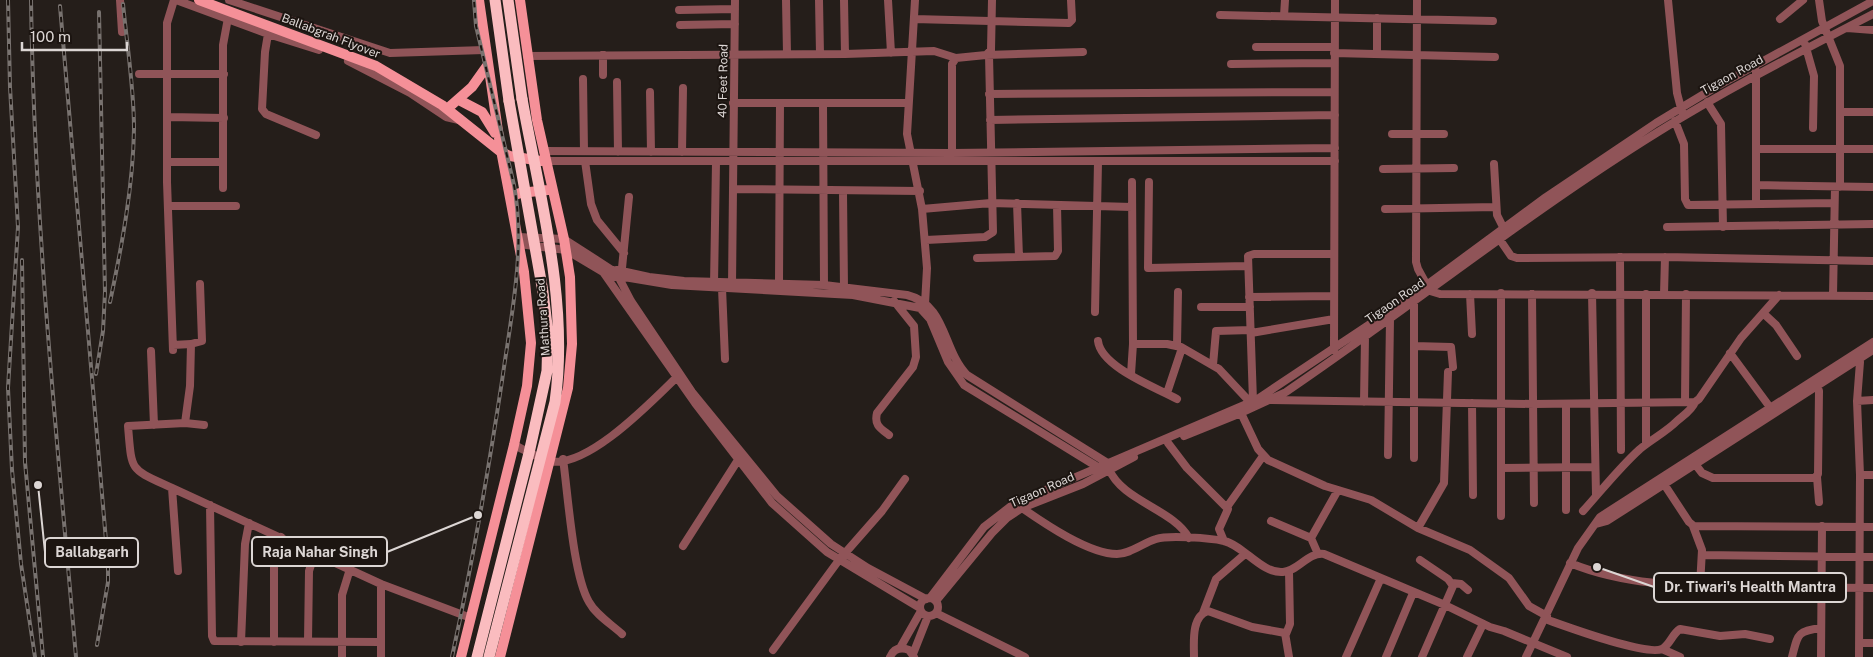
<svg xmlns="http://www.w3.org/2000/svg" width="1873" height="657" font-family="'Public Sans',sans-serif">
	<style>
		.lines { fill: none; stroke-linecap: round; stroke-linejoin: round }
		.minor { stroke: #905458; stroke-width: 8 }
		.major { stroke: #f59098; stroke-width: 10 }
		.highway { stroke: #fabcbf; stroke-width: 11 }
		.rail-casing { stroke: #78726f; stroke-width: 4 }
		.rail { stroke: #1c1511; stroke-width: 2; stroke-dasharray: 5.5; stroke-linecap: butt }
		.highway-bridge { stroke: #fabcbf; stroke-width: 11 }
		.labels { text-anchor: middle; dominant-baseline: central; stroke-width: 4; stroke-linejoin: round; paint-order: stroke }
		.street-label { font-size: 12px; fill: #dcd6d4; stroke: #1c1511 }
		.leader { fill: none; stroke: #dcd6d4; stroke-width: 2 }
		.callout-dot { fill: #dcd6d4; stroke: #1c1511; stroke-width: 2 }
		.callout { fill: #1c1511; stroke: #dcd6d4; stroke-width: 2 }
		.callout-label { font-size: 14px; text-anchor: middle; font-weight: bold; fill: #dcd6d4 }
	</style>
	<rect width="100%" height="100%" fill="#251e1a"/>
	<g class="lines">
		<path class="minor" d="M120,0L122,32
			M176,0L268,34L319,50
			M229,0L390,53L484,50
			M786,0L787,54
			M819,0L820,54
			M844,0L845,54
			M888,0L891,53
			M915,0L907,134L922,209L927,268L925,304
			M1417,0L1416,262L1418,269L1430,291L1440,294L1873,296
			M1668,0L1677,93L1682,112
			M1819,0L1822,21L1840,66V149H1873
			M679,10L735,9
			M1220,15L1493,21
			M1284,16L1285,0
			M1377,18V54
			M914,19L1069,23L1072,20L1071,0
			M1780,19L1803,0
			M680,25L735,24
			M1847,28L1873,30
			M268,34L265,52L262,109L266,114L316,135
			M1805,44L1814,76L1813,128
			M1256,47H1334
			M1334,53L1495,57
			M603,55V75
			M986,55L1083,52
			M527,56L845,54L934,51L956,58
			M348,61L410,93L446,117L459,120
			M1231,64L1334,63
			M1756,71V204
			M139,74H224
			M583,79L584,151
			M617,82L618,152
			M650,92L651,152
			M989,94L1334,92
			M1707,102L1721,124L1723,227
			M733,103H908
			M823,103L824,285
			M1841,112H1873
			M169,117L224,118
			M990,120L1335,115
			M1675,121L1684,144L1685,199L1688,205L1834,203
			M1392,134H1444
			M1757,149H1840V187
			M543,151L951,153L1335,148
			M682,152L683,88
			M952,157V64L956,58L986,55L991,50L992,0
			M545,161H1335
			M585,161L591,204L597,220L624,253
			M167,162H223
			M1494,164L1497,215L1504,229
			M1383,169L1454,168
			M1149,182L1148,268L1247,266
			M1756,185L1873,187
			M223,188V45L228,18
			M733,189L920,191
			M843,192L844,288
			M1017,203L1019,257
			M168,206H236
			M922,209L991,203L1132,207
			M1385,209L1496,207
			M1667,227L1873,224
			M518,237L564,239L612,270L618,276L631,301L692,392L777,496L831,544L868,568L926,599
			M1498,237L1511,256L1517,258L1665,257L1873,261
			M926,240L985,237L993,232L989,55
			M519,244L566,250L603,272L695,403L772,503L827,552L920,608
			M1620,257L1621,450
			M977,258L1055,256L1058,251L1057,205
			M622,268L629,197
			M603,272L617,270L649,277L684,281L824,285L907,295C947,305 942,349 967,375L1109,464
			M608,278L618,276L672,285L853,295L920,308L930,319L948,362L964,385L1101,469
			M779,283L780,103
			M714,285L716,162
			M732,285L735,0
			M722,288L725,359
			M1501,293V516
			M1592,293L1596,495
			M1470,294L1472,334
			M1532,294L1534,503
			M1646,294V444
			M1664,294L1665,257
			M1833,296L1835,187
			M1249,297L1334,296
			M1201,307H1250
			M1095,312L1098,162
			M1763,313L1776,325L1797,356
			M1251,333L1334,319
			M1098,341C1101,367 1155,387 1177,399
			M1133,344H1167L1181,347L1219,369L1250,402
			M173,345L191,344
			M1177,345L1178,292
			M1414,346L1451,347L1453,367
			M173,350L167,182V23L174,0
			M1334,350L1335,0
			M151,351L154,425
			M1730,353L1772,410
			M1858,357L1860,362L1857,401L1860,475L1859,657
			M1213,365L1216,331L1251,330
			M1131,374L1133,344L1132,182
			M1167,393L1182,348
			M1271,400L1534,404L1695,402L1699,399L1741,338L1779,295
			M1253,401L1248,256L1254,254H1334
			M1857,401L1873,400
			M1364,402L1365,337
			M1685,402L1686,294
			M1472,403L1473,495
			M1241,413L1258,449L1268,460L1325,486L1371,500L1418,528L1470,550L1509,578L1529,606L1547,616
			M185,423L190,386L191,344L202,341L200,284
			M204,425L185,423L128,426C132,473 129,468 172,488L381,584L471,618
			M889,435C880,428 874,425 877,413L913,367L916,357L914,326L894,301
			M1184,436L1241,413L1286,392C1411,307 1529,212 1658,132C1727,89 1800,52 1873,14
			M1168,443L1187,468L1228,509L1219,529L1224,541
			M514,445C525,450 538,458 549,461C587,470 653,400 679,375
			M1388,455L1390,319
			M1414,458V302
			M563,459C568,494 573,575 589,602C596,615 611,624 622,634
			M1695,464L1702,473L1713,478H1815L1818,474L1819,391L1816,383
			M1501,468L1594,467
			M1109,469C1122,501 1173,509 1189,538
			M1860,475H1873
			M1817,477L1819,502
			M1662,481L1689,522L1694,526L1873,527
			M172,488L178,571
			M210,505L212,636L214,641L380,642
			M1227,507L1263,456
			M1022,508C1045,524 1089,554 1117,554C1130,554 1143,543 1156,539C1168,535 1210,538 1224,541C1243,545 1262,574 1283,572C1298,571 1308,552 1324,554L1445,605L1490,627L1504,631L1567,657
			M1566,510V404
			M1583,511C1602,490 1619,468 1640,449C1652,439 1666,432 1677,421C1684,415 1692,410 1695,402
			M1271,521L1311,538L1318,554
			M1596,524L1607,521L1873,350
			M1693,526L1702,550L1700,586
			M1418,528L1444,483L1448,372
			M1311,538L1338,490
			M683,546L738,460
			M1702,555L1873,557
			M1420,560L1448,579L1453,586L1422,657
			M1570,563C1626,586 1688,586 1747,587C1789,587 1831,588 1873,588
			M1452,583L1461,584L1468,590
			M930,598L984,527L1015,503L1256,400L1409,298L1546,197L1656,123L1714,88L1873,1
			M920 607a9 9 0 1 1 18 0a9 9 0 1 1-18 0Z
			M936,601L992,533L1007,518L1022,508L1083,484L1134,457
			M936,613L1025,657
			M1203,613L1216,579L1245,554
			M1545,619C1565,626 1645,656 1662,649C1670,645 1672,634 1680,629L1720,636L1745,634L1770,639
			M1286,634L1290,624L1289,571
			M308,641L309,571L315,553
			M241,642L245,544L249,523
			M274,642V561L275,551L281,537
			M1859,643H1873
			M900,648L921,611
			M1662,649L1680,657
			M773,650L839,560L882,511L905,479
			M913,654L928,616
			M342,657V595L350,569
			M381,657V584
			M890,657C894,648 901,647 909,650L914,657
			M1194,657C1194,643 1191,616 1208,611L1252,627L1285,633L1289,657
			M1346,657L1381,578
			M1386,657L1413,593
			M1467,657L1483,624
			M1526,657L1578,548L1600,517L1873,342
			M1792,657C1798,635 1796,631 1821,628
			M1821,657L1822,526"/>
		<path class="major" d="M199,0L376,66L442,105L501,152L510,156L541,161
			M459,100L482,112L495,133
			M447,109L472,87L487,66
			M510,197L520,193L548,190
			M461,657L514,445L527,386L531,343L524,272L500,145L479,0
			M500,657L568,388L572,344L570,277L564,239L537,120L520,0"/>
		<path class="highway" d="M495,0L509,101
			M508,0L522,99"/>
		<g class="rail-casing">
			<path id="rail" d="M8,0L10,87L18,227L8,388L12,470L21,564L35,657
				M31,0C34,220 57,438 76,657
				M60,6L108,564V582L97,645
				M22,260L25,462L43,657
				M110,302C122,245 133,187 134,129C134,88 127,45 123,4
				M96,374L103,331L105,292L99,12
				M452,657C472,565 488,473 502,381C511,316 526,250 514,185L476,26L474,0"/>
		</g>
		<use href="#rail" class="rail"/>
		<path class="highway-bridge" d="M477,657L529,453L547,371L548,334L543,292L509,101
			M489,657L555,402C569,302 540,198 522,99"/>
	</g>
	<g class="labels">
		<g class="street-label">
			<text transform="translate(331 36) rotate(21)">Ballabgrah Flyover</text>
			<text transform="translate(1732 75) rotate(-29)">Tigaon Road</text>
			<text transform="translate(723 81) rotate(-89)">40 Feet Road</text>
			<text transform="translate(1395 301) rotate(-35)">Tigaon Road</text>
			<text transform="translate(543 317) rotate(-94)">Mathura Road</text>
			<text transform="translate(1042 490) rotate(-24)">Tigaon Road</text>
		</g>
	</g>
	<path class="leader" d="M478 515L387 552M38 485L45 552M1597 567L1654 587"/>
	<g class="callout-dot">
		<circle cx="478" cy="515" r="5"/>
		<circle cx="38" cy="485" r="5"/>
		<circle cx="1597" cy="567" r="5"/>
	</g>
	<g class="callout">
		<rect x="252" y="537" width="135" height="29" rx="5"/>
		<rect x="45" y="538" width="93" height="29" rx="5"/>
		<rect x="1654" y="573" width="192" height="29" rx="5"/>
	</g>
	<g class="callout-label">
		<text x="320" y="557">Raja Nahar Singh</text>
		<text x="92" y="557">Ballabgarh</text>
		<text x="1750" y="592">Dr. Tiwari's Health Mantra</text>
	</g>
	<path d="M22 42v8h105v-8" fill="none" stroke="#dcd6d4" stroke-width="2.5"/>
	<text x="30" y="42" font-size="15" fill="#dcd6d4" stroke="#1c1511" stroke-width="4" paint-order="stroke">100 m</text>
</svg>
